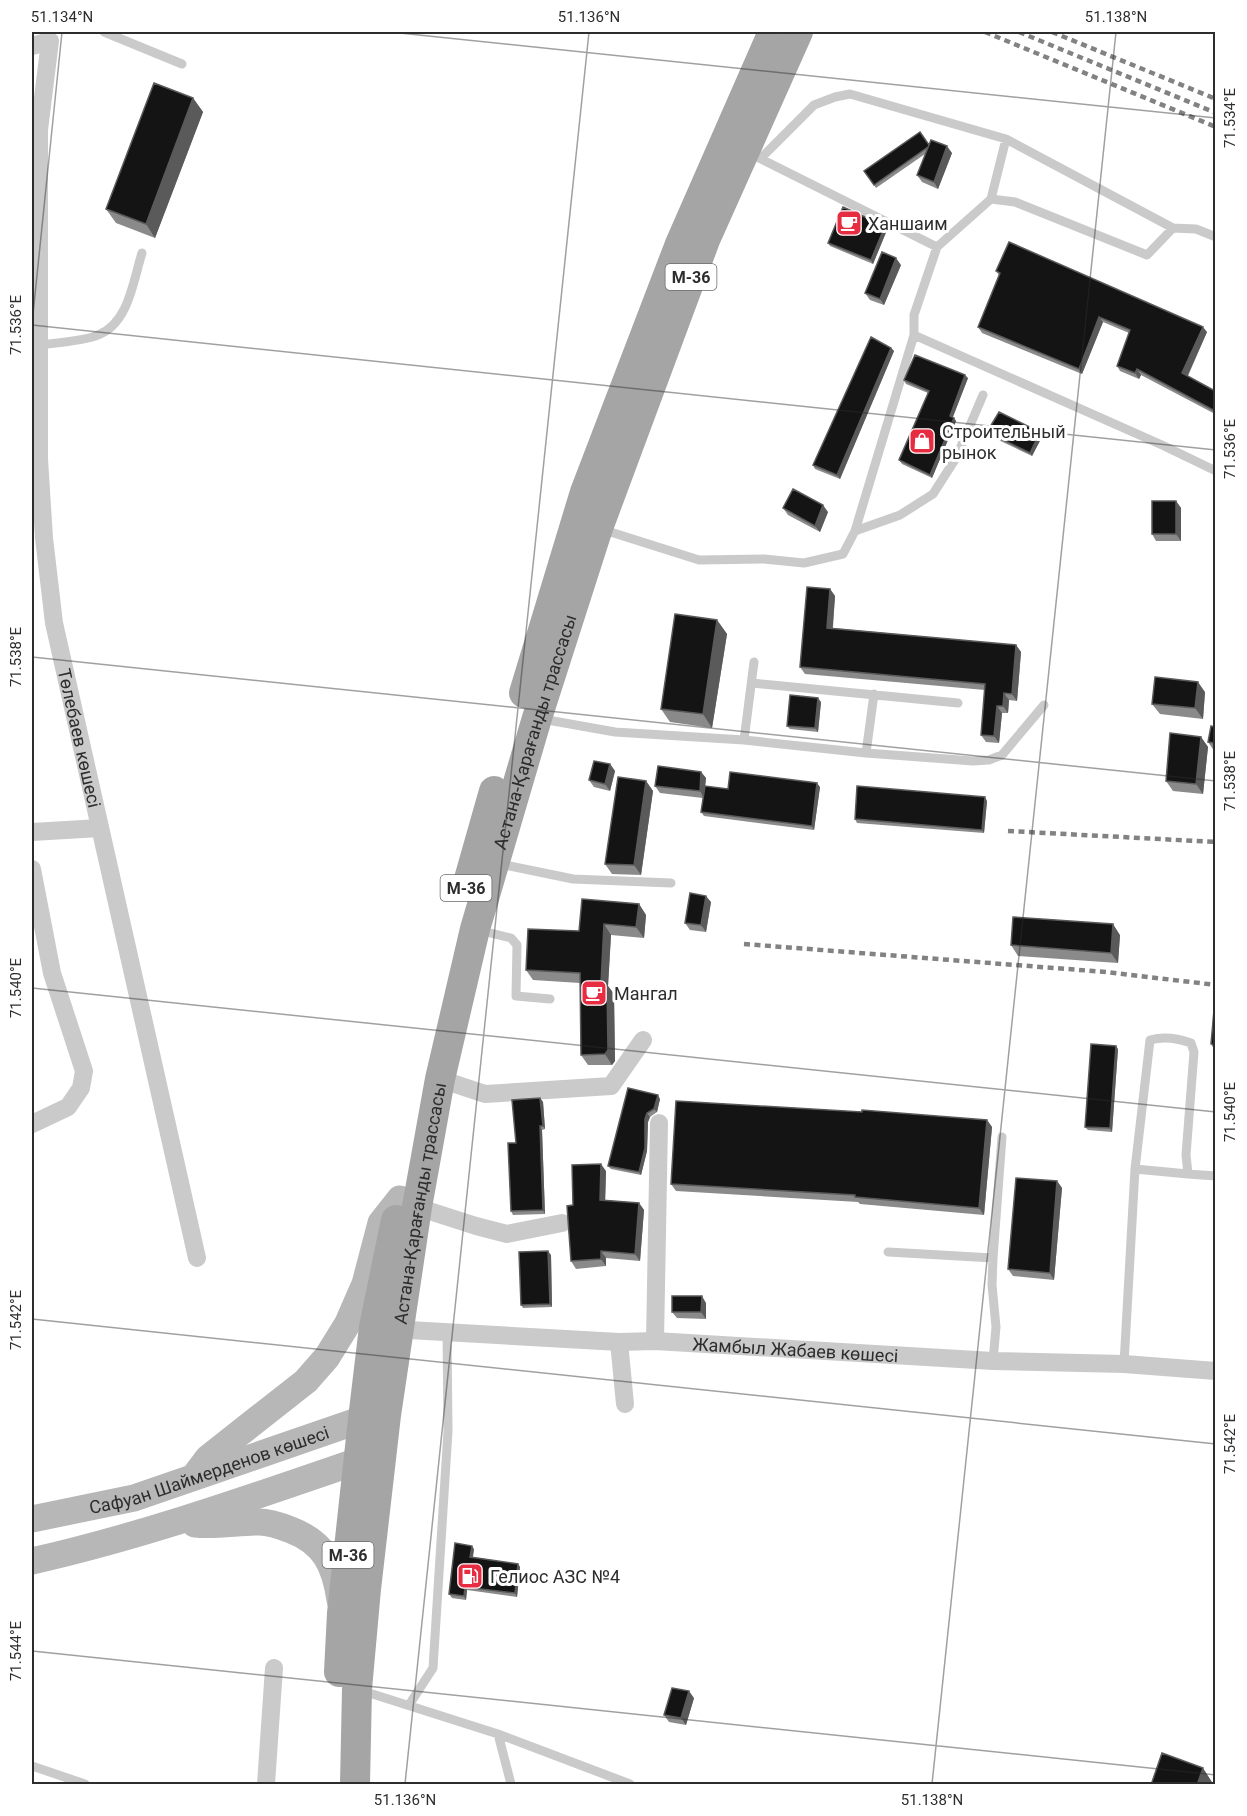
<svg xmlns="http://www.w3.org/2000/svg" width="1247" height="1816" font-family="Roboto,sans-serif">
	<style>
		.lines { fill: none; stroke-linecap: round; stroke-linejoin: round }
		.service { stroke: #cacaca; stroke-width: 9 }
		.minor { stroke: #cacaca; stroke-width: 18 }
		.secondary { stroke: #b7b7b7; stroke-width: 27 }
		.primary { stroke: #a5a5a5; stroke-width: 30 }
		.rail { stroke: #828282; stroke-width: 4.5; stroke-dasharray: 6 4.5; stroke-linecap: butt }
		.wall { fill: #8a8a8a }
		.shaded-wall { fill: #5a5a5a }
		.building { fill: #141414; stroke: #5a5a5a; stroke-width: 1.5 }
		.ticks { fill: none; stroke: #2d2d2d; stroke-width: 1.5; stroke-opacity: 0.45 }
		.labels { text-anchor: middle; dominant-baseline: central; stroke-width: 6; stroke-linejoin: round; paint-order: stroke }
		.shield { fill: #fff; stroke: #6c6c6c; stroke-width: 1.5 }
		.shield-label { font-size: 16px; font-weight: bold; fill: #2d2d2d }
		.poi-label { font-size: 18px; fill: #2d2d2d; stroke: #fff; text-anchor: start }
		.street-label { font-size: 18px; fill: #2d2d2d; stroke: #fff }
		.neatline { fill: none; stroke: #2d2d2d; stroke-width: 2 }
		.ticks-label { font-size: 15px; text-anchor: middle; fill: #2d2d2d }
	</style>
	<rect width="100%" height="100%" fill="#fff"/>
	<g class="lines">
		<path class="service" d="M104,32L182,64
			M749,153L937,247L914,315V335L1162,445L1216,471
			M761,158L814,105L835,97L850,94L1006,139
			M991,199L1006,139L1173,228
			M937,247L991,199L1015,202L1147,255L1173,228L1196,229L1216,237
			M39,345C54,343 85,341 98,335C129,323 133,281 142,253
			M601,529L699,560L764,559L804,563L843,554L855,531L900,515L933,494L956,458L983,395
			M855,531L914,335
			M752,683L958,703
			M542,719L615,732L744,740L866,753L973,761L989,760L1002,755L1044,705
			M744,740L754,662
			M866,753L874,694
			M500,864L573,879L671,883
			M478,930L511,938L517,945L516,996L550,999
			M1135,1169L1188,1174
			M888,1252L993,1258
			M993,1361L996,1327L992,1285L993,1258L1002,1137
			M1124,1364L1135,1169L1150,1040C1164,1036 1177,1038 1191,1043L1194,1052L1186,1155L1188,1174L1216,1176
			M363,1691L498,1734L630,1784
			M409,1705L433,1668L448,1431L447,1331
			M498,1734L511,1784
			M32,1766L85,1784"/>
		<g class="minor">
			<path id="s1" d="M32,46L50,41L39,130V459L44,538L54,623L197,1258"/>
			<path d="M32,832L100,828"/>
			<path d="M32,869L52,973L84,1071L81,1088L68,1107L32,1124"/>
			<path d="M440,1079L485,1094L611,1086L643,1040"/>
			<path d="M417,1207L476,1226L507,1234L562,1223"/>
			<path id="s2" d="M391,1329L619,1342L655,1341L993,1361L1124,1364L1216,1371"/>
			<path d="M655,1341L659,1123"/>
			<path d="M619,1342L625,1404"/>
			<path d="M266,1784L274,1668"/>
		</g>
		<g class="secondary">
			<path d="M196,1474L208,1458L306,1381L327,1357L348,1323L365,1284L381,1223L400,1199"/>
			<path id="s3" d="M32,1519L134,1498L363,1419L381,1424"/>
			<path d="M195,1524C217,1526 238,1522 259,1522C270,1522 281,1526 291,1530C325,1543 335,1566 340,1600"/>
			<path d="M32,1561C143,1536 250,1498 358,1461L378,1457"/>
		</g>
		<g class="primary">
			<path d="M524,693L585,492L680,244L773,32"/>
			<path d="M467,886L494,791"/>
			<path d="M339,1672L342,1613L363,1419L374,1327L396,1220"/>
			<path id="s4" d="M355,1784L357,1689L366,1589L386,1415L417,1207L440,1079L475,929L537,718L598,528L705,240L798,32"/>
		</g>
		<path class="rail" d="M985,32L1216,127
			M1019,32L1216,113
			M1052,32L1216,99
			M1008,831L1216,842
			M744,944L1106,972L1216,985"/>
	</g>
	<path class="wall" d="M193,98L203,112L155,238L116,223L106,209Z
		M929,145L952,153L938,189L922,182L917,175L925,154L876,188L864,171Z
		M887,230L873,264L830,246L828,243Z
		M901,265L884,305L870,300L865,293Z
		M996,271L1207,332L1188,376L1215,391V414L1141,375L1139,379L1120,371L1117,366L1129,333L1103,322L1082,374L982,333L978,327L999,275Z
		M891,348L894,351L840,479L815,469L813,465Z
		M968,378L953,417L956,421L932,478L902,464L899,460L928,393L906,384L904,380Z
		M987,432H1040L1043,435L1032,456L990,436Z
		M1176,501L1181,508V541H1156L1152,534Z
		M783,508L828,512L820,532L788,515Z
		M830,589L835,596L833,628L1016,645L1021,652L1017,701L1009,700L1008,713H1002L999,743L986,742L981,735L985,690L805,674L800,667Z
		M717,620L727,634L712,728L670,722L661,709Z
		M1205,692L1203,719L1160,714L1152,704Z
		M821,702L818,732L790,729L787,726Z
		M1215,727V752L1208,742Z
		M1201,737L1208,747L1203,794L1173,791L1166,781Z
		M610,764L615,771L610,791L594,787L589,780Z
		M701,772L706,778L705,786L728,789L820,787L814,830L704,816L701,812L703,798L660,793L655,786Z
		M646,781L653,791L641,875L612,874L605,864Z
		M987,801L984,833L857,823L855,819Z
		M711,902L706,932L690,930L685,923Z
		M639,904L646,915L644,938L611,935L608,986L614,994L615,1061L612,1065H588L581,1055L580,983L533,980L526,970L579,931Z
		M1120,935L1118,963L1018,956L1011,945Z
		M1215,999V1051L1211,1044Z
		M1118,1049L1112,1132L1088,1130L1085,1127Z
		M628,1088L660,1099L657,1112L650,1117L648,1122L647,1151L641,1175L611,1169L608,1166Z
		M540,1098L543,1102L545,1129L542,1130L545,1214L513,1215L511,1211L516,1143Z
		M987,1120L992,1127L984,1215L860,1204L858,1202L676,1191L671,1184Z
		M606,1171L605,1200L639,1203L644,1210L640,1261L606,1258V1266L576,1269L571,1261L573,1205Z
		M1057,1181L1062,1188L1054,1280L1013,1276L1008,1269Z
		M551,1255L552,1307L523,1308L521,1305Z
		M706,1303V1319L677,1318L672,1312Z
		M474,1549L473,1557L518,1564L520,1567L517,1597L467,1590L466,1600L452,1598L449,1594Z
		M694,1698L686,1725L669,1722L664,1715Z"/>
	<path class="shaded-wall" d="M193,98L203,112L155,238L146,224Z
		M947,146L952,153L938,189L934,182Z
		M885,226L887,230L873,264L871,260Z
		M896,258L901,265L884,305L880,299Z
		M1099,317L1103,322L1082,374L1079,369Z
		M1203,327L1207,332L1186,379L1182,373Z
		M891,348L894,351L840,479L837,475Z
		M1137,369L1141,375L1139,379L1135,373Z
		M965,375L968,378L952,419L950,416Z
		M954,418L956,421L932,478L930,475Z
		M1040,432L1043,435L1032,456L1030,453Z
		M1176,501L1181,508V541L1176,534Z
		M823,505L828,512L820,532L815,526Z
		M830,589L835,596L832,635L827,628Z
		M717,620L727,634L712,728L703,714Z
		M1016,645L1021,652L1017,701L1012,694Z
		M1198,682L1205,692L1203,719L1195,708Z
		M1004,693L1009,700L1008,713L1003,706Z
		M818,698L821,702L818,732L815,728Z
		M997,706L1002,713L999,743L994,736Z
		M1201,737L1208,747L1203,794L1196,784Z
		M610,764L615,771L610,791L605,784Z
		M701,772L706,778L704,798L700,791Z
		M646,781L653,791L641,875L634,865Z
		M817,783L820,787L814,830L812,826Z
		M985,797L987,801L984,833L982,830Z
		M706,896L711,902L706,932L701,925Z
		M639,904L646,915L644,938L636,927Z
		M604,924L611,935L608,986L614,994L615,1061L612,1065L605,1054L601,983Z
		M1113,924L1120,935L1118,963L1111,953Z
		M1116,1046L1118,1049L1112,1132L1110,1128Z
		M658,1095L660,1099L657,1112L654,1109Z
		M540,1098L543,1102L545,1129L543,1126Z
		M647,1113L650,1117L648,1122L647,1151L641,1175L639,1172L645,1119Z
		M987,1120L992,1127L984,1215L979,1208Z
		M540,1126L542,1130L545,1214L543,1210Z
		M601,1164L606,1171L605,1207L600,1200Z
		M1057,1181L1062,1188L1054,1280L1050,1273Z
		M639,1203L644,1210L640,1261L635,1254Z
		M548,1251L551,1255L552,1307L550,1304Z
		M601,1251L606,1258V1266L601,1259Z
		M702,1296L706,1303V1319L701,1312Z
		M472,1546L474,1549L472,1561L470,1557Z
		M518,1564L520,1567L517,1597L515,1593Z
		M465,1587L467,1590L466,1600L464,1596Z
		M689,1691L694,1698L686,1725L681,1718Z
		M1203,1768L1212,1782L1211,1785H1197Z"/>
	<path class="building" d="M154,83L193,98L146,224L106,209Z
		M920,132L929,145L928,147L874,185L864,171Z
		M931,140L947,146L934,182L917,175Z
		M843,207L885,226L871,260L828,243Z
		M1009,242L1203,327L1182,373L1215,391V411L1137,369L1135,373L1117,366L1130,330L1099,317L1079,369L978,327L1000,273L996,271Z
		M882,252L896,258L880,299L865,293Z
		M871,337L891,348L837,475L813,465Z
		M915,355L965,375L950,416L954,418L930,475L899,460L929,391L904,380Z
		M999,412L1040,432L1030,453L987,432Z
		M793,489L823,505L815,526L783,508Z
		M1152,501H1176V534H1152Z
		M807,587L830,589L827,628L1016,645L1012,694L1004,693L1003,706H997L994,736L981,735L985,684L800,667Z
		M675,614L717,620L703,714L661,709Z
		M1155,677L1198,682L1195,708L1152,704Z
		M790,695L818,698L815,728L787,726Z
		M1211,726L1215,727V743L1208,742Z
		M1170,733L1201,737L1196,784L1166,781Z
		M594,761L610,764L605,784L589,780Z
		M658,766L701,772L700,791L655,786Z
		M730,772L817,783L812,826L701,812L705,786L728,789Z
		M618,777L646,781L634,865L605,864Z
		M857,786L985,797L982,830L855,819Z
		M690,893L706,896L701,925L685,923Z
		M582,899L639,904L636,927L604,924L601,983H607L608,1050L605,1054L581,1055L580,973L526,970L528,929L579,931Z
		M1013,917L1113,924L1111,953L1011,945Z
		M1215,999V1045L1211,1044Z
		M1091,1044L1116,1046L1110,1128L1085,1127Z
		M628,1088L658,1095L654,1109L647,1113L645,1119V1148L639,1172L608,1166Z
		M540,1098L543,1126H540L543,1210L511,1211L508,1143H516L512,1100Z
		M676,1101L862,1112V1110L987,1120L979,1208L855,1197V1195L671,1184Z
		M601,1164L600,1200L639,1203L635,1254L601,1251V1259L571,1261L567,1206L573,1205L572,1165Z
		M1016,1178L1057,1181L1050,1273L1008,1269Z
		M548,1251L550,1304L521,1305L519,1252Z
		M672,1296H702L701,1312H672Z
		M455,1543L472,1546L470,1557L518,1564L515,1593L465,1587L464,1596L449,1594Z
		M672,1688L689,1691L681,1718L664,1715Z
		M1162,1753L1203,1768L1197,1785H1151Z"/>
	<path class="ticks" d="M390,32L1216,118M32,324L62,32M32,325L1216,450M32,657L1216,781M32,988L1216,1112M32,1319L1216,1444M32,1651L1216,1775M405,1784L589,32M932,1784L1116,32"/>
	<defs>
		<g id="cafe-square" transform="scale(1.35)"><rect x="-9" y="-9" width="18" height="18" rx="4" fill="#e72c42" stroke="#fff"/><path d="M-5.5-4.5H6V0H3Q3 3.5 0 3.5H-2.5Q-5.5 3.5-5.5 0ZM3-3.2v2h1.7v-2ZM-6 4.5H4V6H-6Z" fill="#fff"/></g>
		<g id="shop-square" transform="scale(1.35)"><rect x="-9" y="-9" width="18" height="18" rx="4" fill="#e72c42" stroke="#fff"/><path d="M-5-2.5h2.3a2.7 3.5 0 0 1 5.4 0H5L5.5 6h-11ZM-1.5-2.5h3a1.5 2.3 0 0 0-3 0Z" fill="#fff"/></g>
		<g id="fuel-square" transform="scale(1.35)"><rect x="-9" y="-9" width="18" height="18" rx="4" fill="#e72c42" stroke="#fff"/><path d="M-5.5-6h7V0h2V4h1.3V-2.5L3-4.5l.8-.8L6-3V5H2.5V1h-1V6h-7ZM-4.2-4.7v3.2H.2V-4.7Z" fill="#fff"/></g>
	</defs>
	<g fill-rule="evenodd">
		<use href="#cafe-square" x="849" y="223"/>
		<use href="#shop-square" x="922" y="441"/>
		<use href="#cafe-square" x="594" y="993"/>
		<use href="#fuel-square" x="470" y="1576"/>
	</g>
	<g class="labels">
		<g class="shield">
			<rect x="665.5" y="264" width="51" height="26" rx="4.5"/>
			<rect x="440.5" y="875" width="51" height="26" rx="4.5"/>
			<rect x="322.5" y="1542" width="51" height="26" rx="4.5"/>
		</g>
		<g class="shield-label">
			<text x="691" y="277">M-36</text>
			<text x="466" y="888">M-36</text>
			<text x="348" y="1555">M-36</text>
		</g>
		<g class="poi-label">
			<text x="868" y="223">Ханшаим</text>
			<text x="942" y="431">Строительный<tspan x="942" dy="21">рынок</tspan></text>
			<text x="614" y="993">Мангал</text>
			<text x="490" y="1576">Гелиос АЗС №4</text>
		</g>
		<g class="street-label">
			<text stroke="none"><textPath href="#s4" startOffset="1071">Астана-Қарағанды трассасы</textPath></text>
			<text stroke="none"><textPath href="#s1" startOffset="720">Төлебаев көшесі</textPath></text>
			<text stroke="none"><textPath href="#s4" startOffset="585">Астана-Қарағанды трассасы</textPath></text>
			<text stroke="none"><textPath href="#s2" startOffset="405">Жамбыл Жабаев көшесі</textPath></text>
			<text stroke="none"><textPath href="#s3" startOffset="184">Сафуан Шаймерденов көшесі</textPath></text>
		</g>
	</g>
	<rect width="1247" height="1816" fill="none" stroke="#ffffff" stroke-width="66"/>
	<rect x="33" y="33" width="1181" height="1750" class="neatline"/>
	<g class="ticks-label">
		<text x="62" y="22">51.134°N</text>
		<text x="589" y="22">51.136°N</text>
		<text x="1116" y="22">51.138°N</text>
		<text transform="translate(1230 118) rotate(-90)" y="5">71.534°E</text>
		<text transform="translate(16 325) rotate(-90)" y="5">71.536°E</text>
		<text transform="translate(1230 449) rotate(-90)" y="5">71.536°E</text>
		<text transform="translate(16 657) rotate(-90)" y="5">71.538°E</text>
		<text transform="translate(1230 781) rotate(-90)" y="5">71.538°E</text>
		<text transform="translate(16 988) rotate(-90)" y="5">71.540°E</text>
		<text transform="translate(1230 1112) rotate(-90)" y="5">71.540°E</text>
		<text transform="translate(16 1320) rotate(-90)" y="5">71.542°E</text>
		<text transform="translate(1230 1444) rotate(-90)" y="5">71.542°E</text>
		<text transform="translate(16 1651) rotate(-90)" y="5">71.544°E</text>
		<text x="405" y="1805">51.136°N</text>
		<text x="932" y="1805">51.138°N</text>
	</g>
</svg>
